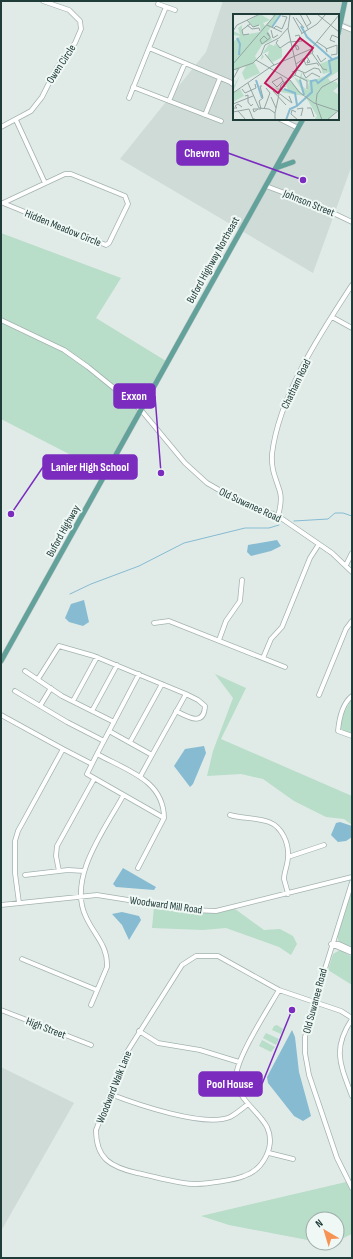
<svg xmlns="http://www.w3.org/2000/svg" width="353" height="1259" font-family="'Sofia Sans Condensed',sans-serif">
	<style>
		.built { fill: #cedbd7; fill-rule: evenodd }
		.green { fill: #b8ddc8 }
		.water { fill: #86bbd2 }
		.lines { fill: none; stroke-linecap: round; stroke-linejoin: round }
		.stream { stroke: #86bbd2; stroke-width: 1 }
		.minor-casing { stroke: #a3b3b0; stroke-width: 5.5 }
		.major-casing { stroke: #c1c8c8; stroke-width: 6 }
		.minor { stroke: #fff; stroke-width: 4 }
		.major { stroke: #63a29b; stroke-width: 5 }
		.labels { text-anchor: middle; dominant-baseline: central; stroke-width: 4; stroke-linejoin: round; paint-order: stroke }
		.street-label { font-size: 11px; fill: #203c39; stroke: #f0f8f5 }
		.inset-river { fill: none; stroke: #86bbd2; stroke-width: 2 }
		.inset-road { fill: none; stroke: #93a5a2; stroke-width: 1 }
		.view { fill: #c2185b; fill-opacity: 0.15; stroke: #c2185b; stroke-width: 2 }
		.inset-edge { fill: none; stroke: #203c39; stroke-width: 2 }
		.leader { fill: none; stroke: #7b2cbf; stroke-width: 1.5 }
		.callout-dot { fill: #7b2cbf; stroke: #f0f8f5; stroke-width: 1.5 }
		.callout { fill: #7b2cbf; stroke: #7b2cbf; stroke-width: 1.5 }
		.callout-label { font-size: 12px; text-anchor: middle; font-weight: bold; fill: #fff }
	</style>
	<rect width="100%" height="100%" fill="#e0ebe8"/>
	<path class="built" d="M223,1H345L342,22L352,26V165L313,273L120,159L206,52ZM234,15H338V119H234Z
		M1,1067L74,1103L1,1231Z"/>
	<path class="green" d="M1,233L121,278L96,318L166,361L104,472L1,419Z
		M215,674L246,688L221,739L352,796V825L344,819L326,817L294,801L263,779L241,774L207,776L213,751L233,698Z
		M352,698V734L340,730V720Z
		M352,890V949L339,942L337,937Z
		M154,907L204,913L235,909L264,930L280,929L293,936L297,944L291,955L279,947L226,928L203,930L152,928Z
		M340,950L352,957V985L328,970L333,954Z
		M277,1025L283,1029L281,1034L272,1030L274,1026Z
		M266,1033L279,1039L276,1045L263,1038Z
		M262,1040L275,1047L271,1052L259,1046Z
		M346,1182L352,1193V1234L337,1241V1219H313V1241L229,1225L201,1216Z"/>
	<path class="water" d="M277,540L281,546L271,551L251,556L247,552L248,545Z
		M84,600L89,622L83,626L69,622L65,618L71,604Z
		M204,746L206,753L193,784L190,787L174,766L185,749Z
		M340,822L352,826V837L346,841L338,842L331,835L336,823Z
		M123,868L156,887L154,890L116,887L113,884Z
		M122,912L139,916L141,920L129,940L122,925L112,914Z
		M292,1030L295,1037L299,1072L311,1116L303,1121L294,1116L268,1083L267,1077Z"/>
	<g class="lines">
		<path class="stream" d="M294,521L328,519L335,513H343L352,516
			M70,594L91,584L139,566L184,543L245,528H269L279,525"/>
		<g class="minor-casing">
			<path id="minor" d="M158,4L175,10
				M340,25L352,30
				M149,48L166,7
				M133,87L221,121
				M129,98L149,48L230,82L234,85
				M169,101L185,63
				M205,115L220,78
				M280,119L298,128
				M16,120L45,183
				M1,127L31,111L42,97L56,69L75,43L81,29L80,21L69,10L43,1
				M65,174H71L125,196L128,204L109,243L106,245L3,203Z
				M266,186L314,204L352,222
				M332,317L352,328
				M1,320L64,350L88,367L141,410L185,463L207,483L233,498L278,516L332,553L352,572
				M278,516C280,509 282,500 280,492C276,478 271,471 272,454C279,396 320,334 352,285
				M346,565L352,553
				M154,623L169,621L285,667
				M219,640L226,621L240,601L242,580
				M263,658L271,639L282,627L310,558L319,544
				M25,671L62,696L114,722
				M38,679L59,646L94,656L186,694
				M15,691L67,722L104,741
				M319,695L346,629L352,621
				M352,696C342,704 339,720 338,731L352,736
				M73,701L97,657
				M40,706L51,688
				M92,711L117,665
				M1,715L63,749
				M109,731L152,755
				M130,742L162,684
				M97,754C126,770 164,780 164,818L87,774Z
				M97,754L139,674
				M140,777C155,749 171,721 186,694L198,700L205,706C204,727 188,717 176,711
				M230,815C243,819 256,817 269,822C282,827 289,843 288,857C288,864 284,872 284,879C285,883 287,889 288,894
				M288,857L324,845
				M138,868L164,818
				M59,871L56,856L57,846L94,779
				M25,875L68,870L84,871
				M352,882L313,1007L305,1037V1053L309,1075L337,1158L352,1188
				M19,903L15,873V841L18,831L63,749L92,764
				M1,905L97,895L191,910L216,911L352,877
				M331,944L352,953
				M332,944H339L352,950
				M22,959L97,990
				M279,990C267,1011 238,1055 236,1076C235,1098 258,1110 267,1127C276,1146 263,1170 244,1176C235,1180 206,1184 196,1184C182,1185 153,1176 137,1173C111,1167 96,1159 96,1130L127,1052L182,965L196,956H218L279,990L341,1011L352,1018
				M91,1005L107,967C108,945 94,935 86,917C67,878 105,829 123,796
				M1,1010L91,1045
				M352,1019C332,1049 340,1064 352,1096
				M139,1031L158,1043L200,1050L239,1062
				M110,1094C136,1104 205,1128 230,1117C236,1114 243,1108 248,1104
				M269,1153L293,1159"/>
		</g>
		<g class="major-casing">
			<path id="major" d="M338,34L345,1
				M276,168L293,162
				M1,661L303,119"/>
		</g>
		<use href="#minor" class="minor"/>
		<use href="#major" class="major"/>
	</g>
	<g class="labels">
		<g class="street-label">
			<text transform="translate(61 64) rotate(-57)">Owen Circle</text>
			<text transform="translate(309 203) rotate(22)">Johnson Street</text>
			<text transform="translate(63 228) rotate(22)">Hidden Meadow Circle</text>
			<text transform="translate(213 260) rotate(-61)">Buford Highway Northeast</text>
			<text transform="translate(296 384) rotate(-64)">Chatham Road</text>
			<text transform="translate(250 505) rotate(25)">Old Suwanee Road</text>
			<text transform="translate(63 531) rotate(-61)">Buford Highway</text>
			<text transform="translate(166 905) rotate(8)">Woodward Mill Road</text>
			<text transform="translate(315 1001) rotate(-75)">Old Suwanee Road</text>
			<text transform="translate(46 1028) rotate(21)">High Street</text>
			<text transform="translate(114 1087) rotate(-68)">Woodward Walk Lane</text>
		</g>
	</g>
	<g transform="translate(233 14)">
		<rect width="106" height="106" fill="#e0ebe8"/>
		<path d="M27,0L37,6L30,9L32,12L41,3L38,0H47L35,17L39,26L29,31L22,42L24,46L21,48L27,59L12,66L9,59L13,52L6,53L4,57L0,55V28L7,22L1,21L0,17L7,20L5,14L9,11V21L28,18L27,11L21,13L15,7ZM36,30L41,32L42,30L49,35V43L40,48L34,43L36,37L29,40L31,43L28,46L29,40ZM106,42V57L95,64L97,67L103,68L106,72L100,77L106,81V95L94,106H81L84,102L61,63L66,66L69,57V63L79,67L92,62L97,58L90,60L87,50ZM68,64L76,68L74,76L68,71ZM7,61L0,78L7,75L11,82L0,88V72L3,69L0,65L3,68ZM56,65L71,82L47,78L41,73L55,76L52,68Z" fill="#b8ddc8" fill-rule="evenodd"/>
		<path class="inset-river" d="M68,12L74,23L99,45M39,13L48,0M4,24L7,30L6,41M23,66L29,84M67,66L71,81M51,75L62,79L64,91M53,106L57,95L64,92L79,78L78,67L83,66L85,69L98,59L96,47L106,43"/>
		<path class="inset-road" d="M67,0L75,15M73,0L78,9L74,12M84,0L106,18M60,3L69,19M63,4L71,14M14,6L20,13L26,11M14,11L19,15L26,14L27,17M34,11L49,18M41,14L43,12L49,15L54,3L49,2M38,16L40,24L45,21M0,17L4,11L27,0M16,20L10,21L9,16L17,10M68,20L84,10L93,0M45,26L43,29L47,34L56,28L69,27L66,21L62,22M84,28L93,34L94,38M102,28L97,26L99,21L106,24M29,30L37,24V23L35,19H34L36,22M29,30L27,26L31,22L35,26M62,31L65,32L66,35L64,36ZM93,35L104,31V40L98,41M79,39L90,55L94,56M32,40L41,51M84,41L88,48L93,44M74,43L77,48L74,49L75,46M70,44L73,51L84,49L86,52M23,46L57,66L66,78L81,89L105,97M0,50L43,0M63,50L80,38L79,34M0,56L20,49L28,41L32,31L46,24L55,14M59,58L65,56L72,59L81,54L86,55L88,59M70,59L73,64L79,59L87,63M62,61L74,67V75M0,65L6,54M50,67L44,73L39,68L48,63L51,69L52,73M15,69L26,94L36,95L42,99V106M9,75L12,79L23,74L22,70M40,77L53,91M0,79L39,52L78,35L106,1M47,80L59,89L56,82M12,82L15,81V88L18,92L20,90M38,83L43,94M0,90L20,82M0,94H4L2,92L5,90L9,93M74,94H78L81,103M25,95L21,98L20,95H28M28,95L26,87L30,84L27,72H29M31,95L37,79L33,74M64,95L70,94L68,102M5,97L13,106M0,98L16,95L20,105H22M63,98L59,96L58,100L65,106M42,99L48,71L62,61L64,55L55,15L57,0M89,106L83,89L84,80L89,73L106,64M94,106L106,96"/>
		<path class="view" d="M67,24L80,34L45,79L32,69Z"/>
		<rect width="106" height="106" class="inset-edge"/>
	</g>
	<path class="leader" d="M303 180L228 153M161 473L155 396M11 514L43 467M292 1010L262 1084"/>
	<g class="callout-dot">
		<circle cx="303" cy="180" r="4"/>
		<circle cx="161" cy="473" r="4"/>
		<circle cx="11" cy="514" r="4"/>
		<circle cx="292" cy="1010" r="4"/>
	</g>
	<g class="callout">
		<rect x="177" y="141" width="51" height="24" rx="4"/>
		<rect x="114" y="384" width="41" height="24" rx="4"/>
		<rect x="43" y="455" width="94" height="24" rx="4"/>
		<rect x="199" y="1072" width="63" height="24" rx="4"/>
	</g>
	<g class="callout-label">
		<text x="202" y="157">Chevron</text>
		<text x="134" y="400">Exxon</text>
		<text x="90" y="471">Lanier High School</text>
		<text x="230" y="1088">Pool House</text>
	</g>
	<rect width="353" height="1259" fill="none" stroke="#203c39" stroke-width="4"/>
	<g transform="translate(325 1231) rotate(322)"><circle r="19" fill="#f0f8f5" stroke="#9dadaa"/>
	<path d="M0-3L7 15L0 10L-7 15Z" fill="#f69353"/>
	<text y="-6" font-size="11" font-weight="bold" text-anchor="middle" fill="#203c39">N</text>
	</g>
</svg>
